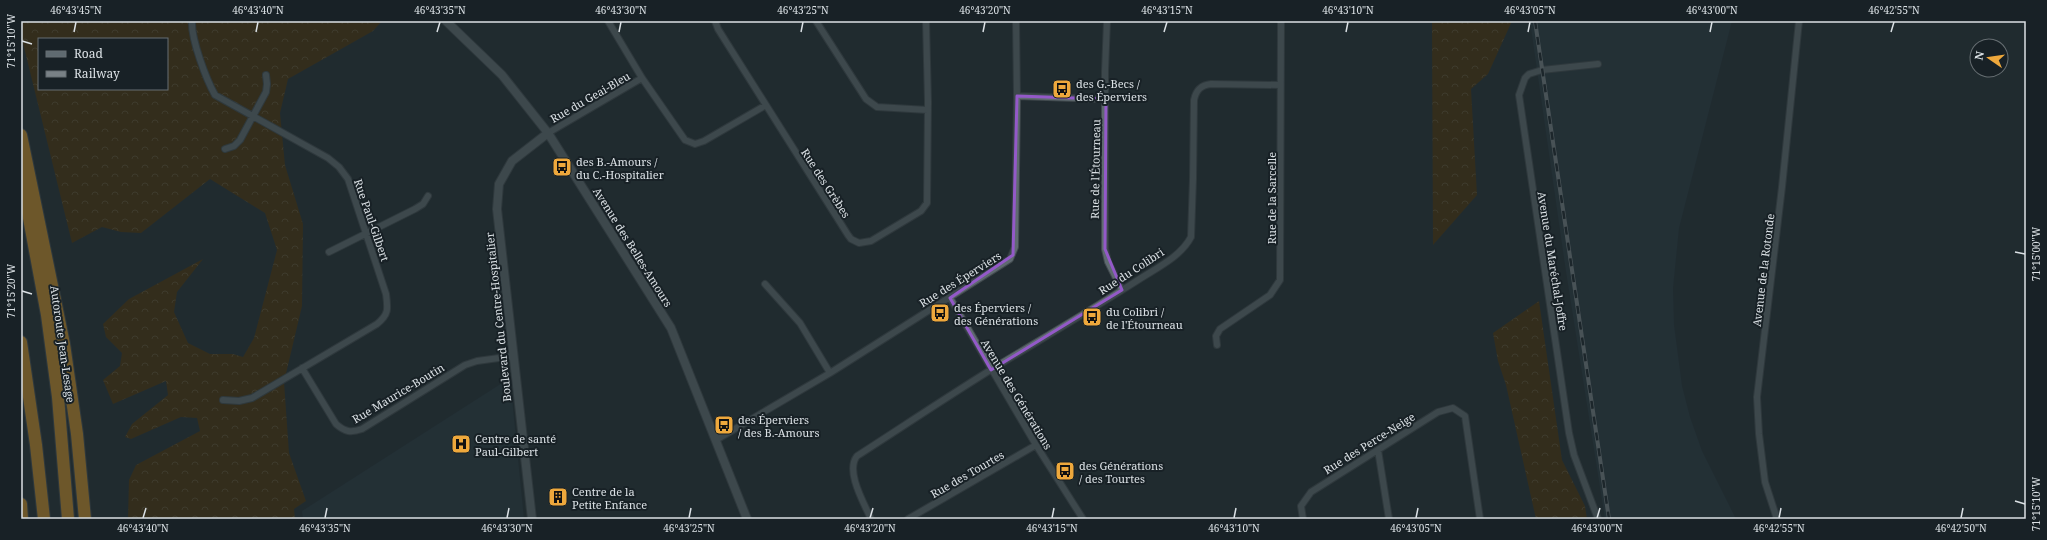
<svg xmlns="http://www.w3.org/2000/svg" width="2047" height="540" font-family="'Noto Serif',serif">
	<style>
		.built { fill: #26353d }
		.forest { fill: url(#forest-crowns); fill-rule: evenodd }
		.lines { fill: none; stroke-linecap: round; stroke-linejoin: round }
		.minor-casing { stroke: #40494d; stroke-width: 8 }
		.tertiary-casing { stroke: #40494d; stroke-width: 10 }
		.motorway-casing { stroke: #40494d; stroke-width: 14 }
		.minor { stroke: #5f6a70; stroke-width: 6 }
		.tertiary { stroke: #5f6a70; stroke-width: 8 }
		.motorway { stroke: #cb8c24; stroke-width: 12 }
		.rail-casing { stroke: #798186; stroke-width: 4 }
		.rail { stroke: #182126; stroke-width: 2.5; stroke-dasharray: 8; stroke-linecap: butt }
		.marked { fill: none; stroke: #9359c8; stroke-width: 3; stroke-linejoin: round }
		.ticks { fill: none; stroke: #dbe1e5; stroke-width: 1.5 }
		.labels { text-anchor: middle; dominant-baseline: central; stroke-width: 4; stroke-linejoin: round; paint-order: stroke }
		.poi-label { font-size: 11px; fill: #dbe1e5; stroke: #182126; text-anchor: start }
		.street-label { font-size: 11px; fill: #dbe1e5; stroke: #182126 }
		.neatline { fill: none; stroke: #dbe1e5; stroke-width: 1.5 }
		.ticks-label { font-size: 10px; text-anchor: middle; fill: #dbe1e5 }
	</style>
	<defs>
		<pattern id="forest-crowns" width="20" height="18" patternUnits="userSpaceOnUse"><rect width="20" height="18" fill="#493006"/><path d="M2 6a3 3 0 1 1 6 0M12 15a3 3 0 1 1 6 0" fill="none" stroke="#634e2a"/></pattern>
	</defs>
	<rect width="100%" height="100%" fill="#212b30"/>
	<path class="built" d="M1530,21H1732L1679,228L1673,288L1674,325L1682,386L1690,417L1702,451L1736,519H1605L1565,265Z
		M510,378L524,519H303L302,511Z"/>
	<path class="forest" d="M21,21H382L373,31L288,79L280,113L285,165L303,224L302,306L284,382L289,453L306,501L294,509L295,519H128L129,480L136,465L200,431L197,418L181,417L131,439L125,437L132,424L168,395L166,381L113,404L103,380L120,366L122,353L106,337L103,324L129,299L203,259L177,292L174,312L188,343L210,354H233L243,357L254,338L277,250L265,213L210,179L141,233L121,232L102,227L72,243L21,35ZM39,39H167V89H39Z
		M1432,21H1512L1488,74L1471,89L1477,195L1433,245Z
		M1539,301L1562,460L1585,506L1587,519H1536L1506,385L1498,361L1493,333Z"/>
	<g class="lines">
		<g class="minor-casing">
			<path id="minor" d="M192,21C191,39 206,79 215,95L328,158L339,167L348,179L386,294C388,309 389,314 377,324L252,398L239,401L223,400
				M608,21L642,78L685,140L695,144L704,141L766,105
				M715,21L718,29L848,235L851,239L859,243L871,241L921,211L927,203L928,102L926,21
				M816,21L866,99L877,107L928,110
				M1107,21L1105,71V249L1108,262L1122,290
				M1598,64L1542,70L1529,74L1525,78L1519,95L1569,433L1574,455L1598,519
				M1017,96L1106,99
				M548,133L642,78
				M225,149L234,146L240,140L266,92L267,84L266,75
				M329,252L415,209L423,204L428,196
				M765,284L800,323L830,373
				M950,298L1036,445L1083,519
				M1217,345L1216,336L1220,329L1270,295L1280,280L1281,21
				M302,368L336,424C345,432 351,433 362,429L465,365L477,361L513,356
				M716,440L830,373L1010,259L1015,247L1017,96L1016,21
				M1378,450L1389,519
				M871,519C864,503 845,471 857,456C902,427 947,397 992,369C1040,340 1088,312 1135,282C1154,269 1180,258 1191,237L1193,179L1194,100C1196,90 1201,85 1211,84L1280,85
				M908,519L1036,445
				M1303,519L1301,506L1311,492L1438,412L1453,408L1465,416L1480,519
				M1777,519L1765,482L1759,434L1757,397L1782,187L1799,21"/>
		</g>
		<g class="tertiary-casing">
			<path id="tertiary" d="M446,21L502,75L548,133L671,328L747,519
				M532,519L497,209L499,184L512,161L548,133"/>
		</g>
		<g class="motorway-casing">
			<path id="motorway" d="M21,135L64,344L77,434L85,519
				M21,175L47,315L58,397L68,519
				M21,342L36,445L44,519
				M21,504L22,519"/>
		</g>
		<use href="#minor" class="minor"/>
		<use href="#tertiary" class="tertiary"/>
		<use href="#motorway" class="motorway"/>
		<g class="rail-casing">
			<path id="rail" d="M1535,21L1609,519"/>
		</g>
		<use href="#rail" class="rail"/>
	</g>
	<path d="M0 0H2047V540H0ZM1017,96L1106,99L1105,249L1122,290L991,370L950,298L1013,255Z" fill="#212b30" fill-opacity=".55" fill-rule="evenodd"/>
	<path class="marked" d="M1017,96L1106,99L1105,249L1122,290L991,370L950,298L1013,255Z"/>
	<path class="ticks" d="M74,32L76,22M256,32L258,22M437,32L440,22M619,32L621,22M801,32L803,22M983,32L985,22M1164,32L1167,22M1346,32L1348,22M1528,32L1530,22M1710,32L1712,22M1891,32L1894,22M22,41L32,44M2015,252L2025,254M22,291L32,294M2015,501L2025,504M143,518L146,508M325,518L327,508M507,518L509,508M689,518L691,508M870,518L873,508M1052,518L1054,508M1234,518L1236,508M1416,518L1418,508M1597,518L1600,508M1779,518L1781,508M1961,518L1963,508"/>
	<defs>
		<g id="bus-square" transform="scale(1)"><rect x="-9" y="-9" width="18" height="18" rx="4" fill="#eea83c" stroke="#182126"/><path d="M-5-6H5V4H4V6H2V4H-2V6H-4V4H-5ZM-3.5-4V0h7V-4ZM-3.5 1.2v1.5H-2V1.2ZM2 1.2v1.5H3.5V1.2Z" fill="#111"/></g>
		<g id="hospital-square" transform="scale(1)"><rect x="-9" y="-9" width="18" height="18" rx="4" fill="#eea83c" stroke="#182126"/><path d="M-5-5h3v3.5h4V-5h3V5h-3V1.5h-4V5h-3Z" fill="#111"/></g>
		<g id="building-square" transform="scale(1)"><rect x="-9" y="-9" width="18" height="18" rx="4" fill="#eea83c" stroke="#182126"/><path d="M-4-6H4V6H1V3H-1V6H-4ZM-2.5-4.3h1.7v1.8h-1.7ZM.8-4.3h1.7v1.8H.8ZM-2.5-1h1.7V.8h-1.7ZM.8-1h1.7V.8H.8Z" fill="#111"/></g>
	</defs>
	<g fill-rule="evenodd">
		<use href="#bus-square" x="1062" y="89"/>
		<use href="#bus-square" x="562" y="167"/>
		<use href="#bus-square" x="940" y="313"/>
		<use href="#bus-square" x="1092" y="317"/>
		<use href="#bus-square" x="724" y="425"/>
		<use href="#hospital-square" x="461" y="444"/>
		<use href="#bus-square" x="1065" y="471"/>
		<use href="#building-square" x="558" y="497"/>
	</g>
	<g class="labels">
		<g class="poi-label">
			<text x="1076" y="83">des G.-Becs /<tspan x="1076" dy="13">des Éperviers</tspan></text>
			<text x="576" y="161">des B.-Amours /<tspan x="576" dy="13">du C.-Hospitalier</tspan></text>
			<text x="954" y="307">des Éperviers /<tspan x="954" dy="13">des Générations</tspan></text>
			<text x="1106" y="311">du Colibri /<tspan x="1106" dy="13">de l'Étourneau</tspan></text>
			<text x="738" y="419">des Éperviers<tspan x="738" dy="13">/ des B.-Amours</tspan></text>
			<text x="475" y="438">Centre de santé<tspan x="475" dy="13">Paul-Gilbert</tspan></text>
			<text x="1079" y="465">des Générations<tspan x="1079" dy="13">/ des Tourtes</tspan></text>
			<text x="572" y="491">Centre de la<tspan x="572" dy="13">Petite Enfance</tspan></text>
		</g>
		<g class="street-label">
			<text transform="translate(590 97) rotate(-30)">Rue du Geai-Bleu</text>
			<text transform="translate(1095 169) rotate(-89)">Rue de l'Étourneau</text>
			<text transform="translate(826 183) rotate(57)">Rue des Grèbes</text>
			<text transform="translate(1271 198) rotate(-90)">Rue de la Sarcelle</text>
			<text transform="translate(372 220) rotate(71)">Rue Paul-Gilbert</text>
			<text transform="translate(633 247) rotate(58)">Avenue des Belles-Amours</text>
			<text transform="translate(1553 261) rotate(81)">Avenue du Maréchal-Joffre</text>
			<text transform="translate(1763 270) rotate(-83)">Avenue de la Rotonde</text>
			<text transform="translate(1131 271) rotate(-33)">Rue du Colibri</text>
			<text transform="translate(960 279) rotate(-32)">Rue des Éperviers</text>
			<text transform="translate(498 317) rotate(-96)">Boulevard du Centre-Hospitalier</text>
			<text transform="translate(63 344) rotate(82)">Autoroute Jean-Lesage</text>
			<text transform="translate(398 393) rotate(-31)">Rue Maurice-Boutin</text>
			<text transform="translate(1017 394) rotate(59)">Avenue des Générations</text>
			<text transform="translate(1369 443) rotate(-32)">Rue des Perce-Neige</text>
			<text transform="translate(967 474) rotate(-30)">Rue des Tourtes</text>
		</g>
	</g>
	<rect width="2047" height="540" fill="none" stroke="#182126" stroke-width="44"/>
	<rect x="38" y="38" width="130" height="52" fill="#182126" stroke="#666e72"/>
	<rect x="46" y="51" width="20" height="6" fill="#5f6a70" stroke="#666e72"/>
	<text x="74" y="58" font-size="12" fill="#dbe1e5">Road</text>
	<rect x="46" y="71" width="20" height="6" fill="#798186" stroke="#666e72"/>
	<text x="74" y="78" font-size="12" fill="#dbe1e5">Railway</text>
	<g transform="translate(1989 58) rotate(283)"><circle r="19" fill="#182126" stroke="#666e72"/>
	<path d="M0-3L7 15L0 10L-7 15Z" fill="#eea83c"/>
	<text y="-6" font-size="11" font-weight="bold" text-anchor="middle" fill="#dbe1e5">N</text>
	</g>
	<rect x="22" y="22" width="2003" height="496" class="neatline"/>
	<g class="ticks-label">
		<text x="76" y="14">46°43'45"N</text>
		<text x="258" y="14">46°43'40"N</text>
		<text x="440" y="14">46°43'35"N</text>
		<text x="621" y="14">46°43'30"N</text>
		<text x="803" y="14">46°43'25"N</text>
		<text x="985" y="14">46°43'20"N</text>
		<text x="1167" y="14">46°43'15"N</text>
		<text x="1348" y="14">46°43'10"N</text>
		<text x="1530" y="14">46°43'05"N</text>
		<text x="1712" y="14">46°43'00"N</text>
		<text x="1894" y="14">46°42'55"N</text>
		<text transform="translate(11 41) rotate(-90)" y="4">71°15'10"W</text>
		<text transform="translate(2036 254) rotate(-90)" y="4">71°15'00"W</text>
		<text transform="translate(11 291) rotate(-90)" y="4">71°15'20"W</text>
		<text transform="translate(2036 504) rotate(-90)" y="4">71°15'10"W</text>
		<text x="143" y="532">46°43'40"N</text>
		<text x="325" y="532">46°43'35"N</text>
		<text x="507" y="532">46°43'30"N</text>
		<text x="689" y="532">46°43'25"N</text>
		<text x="870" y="532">46°43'20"N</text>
		<text x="1052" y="532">46°43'15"N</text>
		<text x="1234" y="532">46°43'10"N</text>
		<text x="1416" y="532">46°43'05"N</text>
		<text x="1597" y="532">46°43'00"N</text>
		<text x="1779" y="532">46°42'55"N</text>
		<text x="1961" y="532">46°42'50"N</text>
	</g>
</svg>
